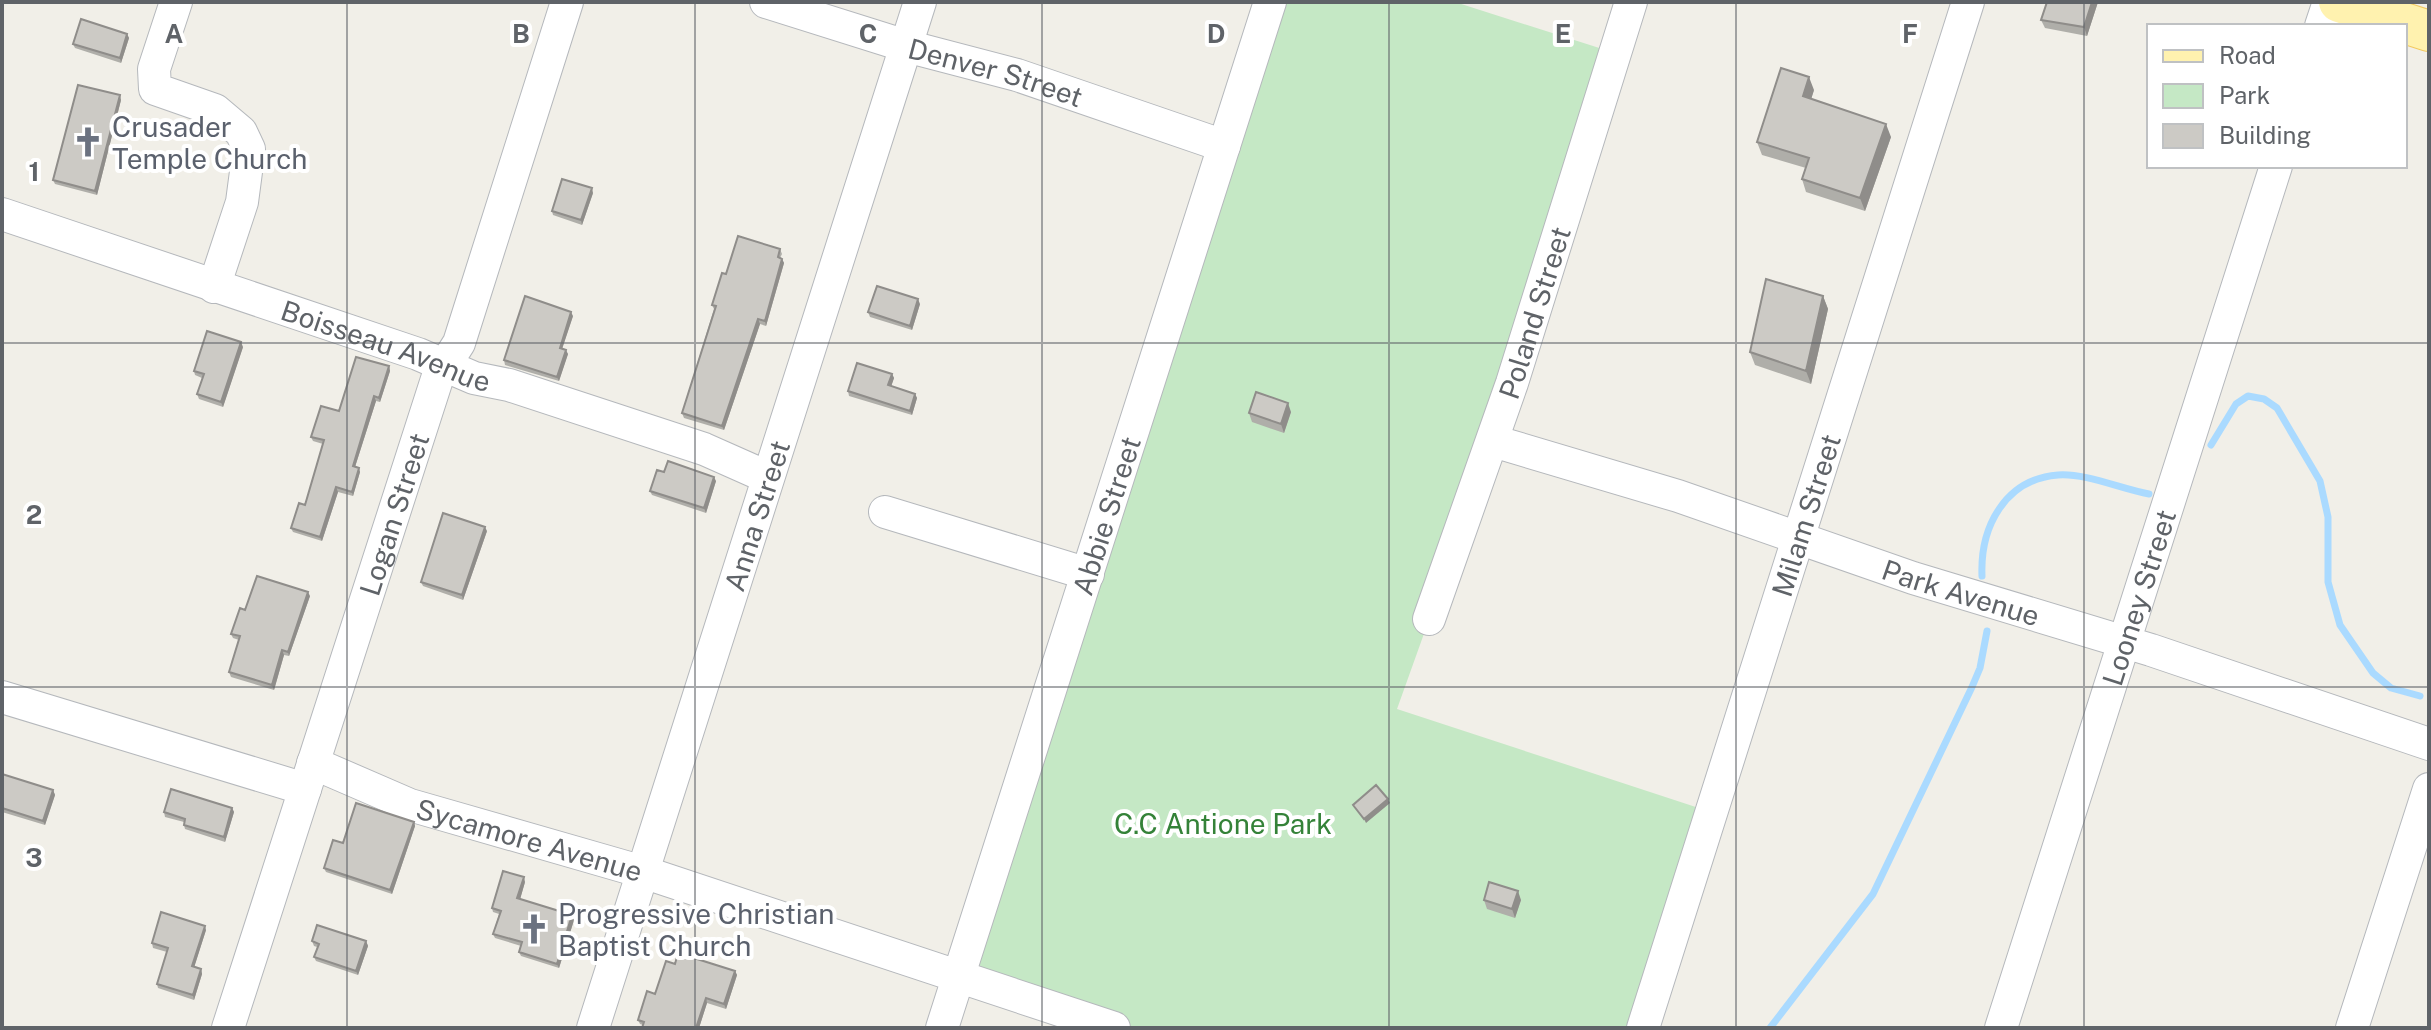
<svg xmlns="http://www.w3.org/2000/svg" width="2431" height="1030" font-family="'Public Sans',sans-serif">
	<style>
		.green { fill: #c5e8c5 }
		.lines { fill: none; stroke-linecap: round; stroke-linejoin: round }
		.stream { stroke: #aadaff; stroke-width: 7 }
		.minor-casing { stroke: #b5b8bc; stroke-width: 34 }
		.major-casing { stroke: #f2c960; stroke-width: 42 }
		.minor { stroke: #fff; stroke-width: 32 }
		.major { stroke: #fff2af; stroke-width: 40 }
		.wall { fill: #afaea9 }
		.shaded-wall { fill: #8f8d8a }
		.building { fill: #cccac5; stroke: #8f8d8a; stroke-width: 2 }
		.grid { fill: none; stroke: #5f6368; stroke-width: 2; stroke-opacity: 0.55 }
		.labels { text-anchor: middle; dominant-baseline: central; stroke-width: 8; stroke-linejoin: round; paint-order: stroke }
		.street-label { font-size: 28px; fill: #5f6368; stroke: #fff }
		.worship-label { font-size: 28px; fill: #5b616d; stroke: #fff; text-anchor: start }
		.park-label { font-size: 28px; fill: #348238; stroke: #fff }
		.grid-label { font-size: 26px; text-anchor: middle; font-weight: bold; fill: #5f6368; stroke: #fff; stroke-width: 8; stroke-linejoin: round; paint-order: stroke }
	</style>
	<rect width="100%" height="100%" fill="#f1efe8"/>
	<path class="green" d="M1270,2H1455L1615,53L1493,441L1397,709L1711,812L1643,1028H1114L958,977Z"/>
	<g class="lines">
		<path class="stream" d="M2211,445L2236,404L2248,396L2264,399L2277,408L2320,481L2328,517V582L2340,625L2373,673L2391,688L2420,696
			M1982,576C1980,527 2005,479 2058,475C2086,473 2121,489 2149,494
			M1770,1028L1873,894L1972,687L1980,668L1987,631"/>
		<g class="minor-casing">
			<g id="minor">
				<path d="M176,2L154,69L155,89L215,110L241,132L249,149L242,202L214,287"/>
				<path id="s1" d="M766,2L906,46L1017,75L1224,146"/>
				<path d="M2321,26L2329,2"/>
				<path id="s2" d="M2,214L418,354L474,378L509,385L704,449L767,477"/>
				<path id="s3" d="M1493,441L1678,496L1913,578L2151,650L2429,744"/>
				<path d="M885,512L1088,574"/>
				<path id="s4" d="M1429,619L1512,383L1631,2"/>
				<path d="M2,697L305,789"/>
				<path id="s5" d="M313,763L410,805L643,872L1114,1028"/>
				<path id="s6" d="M228,1028L438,376L459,343L567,2"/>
				<path id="s7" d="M593,1028L920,2"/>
				<path id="s8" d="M942,1028L1270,2"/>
				<path id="s9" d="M1643,1028L1968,2"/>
				<path id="s10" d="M2001,1028L2276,166"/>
				<path d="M2352,1028L2429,789"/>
			</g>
		</g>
		<g class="major-casing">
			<path id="major" d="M2339,2L2429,31"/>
		</g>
		<use href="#minor" class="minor"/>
		<use href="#major" class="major"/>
	</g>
	<path class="wall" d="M2047,2H2098L2087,36L2045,28L2041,20Z
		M127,34L129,38L121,63L75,48L73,44Z
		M1814,90L1811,99L1891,137L1865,211L1806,192L1802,179L1806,168L1762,155L1757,142Z
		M121,100L97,195L55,184L53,180Z
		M593,193L582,225L553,215L552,211Z
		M780,249L782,254L780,258L782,259L784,263L766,326L760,324L724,430L684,418L682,413L714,309L712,305L726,274Z
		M1823,296L1828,309L1811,384L1755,365L1750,352Z
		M920,304L912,330L870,317L868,312Z
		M573,316L562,349L568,354L559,381L505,365L504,360Z
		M243,347L223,407L199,399L197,394L202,378L195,375L194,371Z
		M389,366L390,371L380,402L376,401L355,467L360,472L353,496L338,492L322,541L293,532L291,528L305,505L323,444L313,441L311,437Z
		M892,374L894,378L891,386L915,394L917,398L912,415L849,396L848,391Z
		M1291,412L1284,433L1252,422L1249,413Z
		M664,472L716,481L706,513L652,495L650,491Z
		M487,531L463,600L423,586L421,582Z
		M310,596L289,656L284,655L274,690L231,677L229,672L239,640L233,638L231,634L245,610Z
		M2,774L53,790L55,795L45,825L2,812Z
		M232,808L234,812L225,842L185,829L184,825V822L165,817L164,812Z
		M414,822L415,826L392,894L326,872L324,868L343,843Z
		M525,882L520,899L572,915L574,920L559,968L521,956L519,952L521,946L495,938L493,934L499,914L493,912L492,908Z
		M1484,900H1521L1515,918L1487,909Z
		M206,930L194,967L201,969L202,974L194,1000L158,988L157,984L167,952L153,948L152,943Z
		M312,941H366L368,946L358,975L316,961L314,957L317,947L314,946Z
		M675,964L735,971L737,975L726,1009L707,1003L699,1028H642L643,1025L640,1024L638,1020Z"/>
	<path class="shaded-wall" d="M2092,2H2098L2087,36L2084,27Z
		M127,34L129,38L121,63L120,58Z
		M1809,77L1814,90L1808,109L1803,96Z
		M120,95L121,100L97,195L95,191Z
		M1886,124L1891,137L1865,211L1860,198Z
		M592,188L593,193L582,225L581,220Z
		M782,259L784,263L766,326L765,321Z
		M1823,296L1828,309L1811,384L1806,371Z
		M918,299L920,304L912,330L910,326Z
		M571,312L573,316L561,352L560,348Z
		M758,319L760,324L724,430L722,426Z
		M241,342L243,347L223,407L221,402Z
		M566,350L568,354L559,381L557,377Z
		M389,366L390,371L380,402L379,398Z
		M892,374L894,378L890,390L888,385Z
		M915,394L917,398L912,415L910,411Z
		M374,396L376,401L354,470L353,466Z
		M1288,403L1291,412L1284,433L1281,424Z
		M359,468L360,472L353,496L352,492Z
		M714,477L716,481L706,513L704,508Z
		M336,487L338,492L322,541L320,537Z
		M485,527L487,531L463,600L462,595Z
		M308,592L310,596L289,656L288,652Z
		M282,650L284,655L274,690L272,685Z
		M53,790L55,795L45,825L43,821Z
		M1388,799L1390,803L1366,823L1364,819Z
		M232,808L234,812L225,842L224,837Z
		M414,822L415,826L392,894L390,890Z
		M524,877L525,882L519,903L517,898Z
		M1518,891L1521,900L1515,918L1512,909Z
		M572,915L574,920L559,968L557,964Z
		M205,926L206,930L193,971L192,966Z
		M366,941L368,946L358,975L356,971Z
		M201,969L202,974L194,1000L193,995Z
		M735,971L737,975L726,1009L724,1004Z
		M706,998L707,1003L699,1028H696Z"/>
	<path class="building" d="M2047,2H2092L2084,27L2041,20Z
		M81,19L127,34L120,58L73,44Z
		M1781,68L1809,77L1803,96L1886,124L1860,198L1802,179L1809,158L1757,142Z
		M78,85L120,95L95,191L53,180Z
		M562,179L592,188L581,220L552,211Z
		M738,236L780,249L778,257L782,259L765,321L758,319L722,426L682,413L716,306L712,305L722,273L726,274Z
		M1766,279L1823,296L1806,371L1750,352Z
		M877,286L918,299L910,326L868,312Z
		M525,296L571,312L560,348L566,350L557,377L504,360Z
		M207,331L241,342L221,402L197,394L204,374L194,371Z
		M356,357L389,366L379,398L374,396L353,466L359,468L352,492L336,487L320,537L291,528L299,503L305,505L324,440L311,437L321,406L339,411Z
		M857,363L892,374L888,385L915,394L910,411L848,391Z
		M1256,392L1288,403L1281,424L1249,413Z
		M668,461L714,477L704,508L650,491L657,470L664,472Z
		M443,513L485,527L462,595L421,582Z
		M257,576L308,592L288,652L282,650L272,685L229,672L240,636L231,634L240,608L245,610Z
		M2,774L53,790L43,821L2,808Z
		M1376,785L1388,799L1364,819L1353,805Z
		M171,789L232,808L224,837L184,825L185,819L164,812Z
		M356,803L414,822L390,890L324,868L333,840L343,843Z
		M503,871L524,877L517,898L572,915L557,964L519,952L522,942L493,934L501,911L492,908Z
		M1489,882L1518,891L1512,909L1484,900Z
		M161,912L205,926L192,966L201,969L193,995L157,984L168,948L152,943Z
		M317,925L366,941L356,971L314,957L319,944L312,941Z
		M678,953L735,971L724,1004L706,998L696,1028H642L644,1022L638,1020L647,991L655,994L666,961L675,964Z"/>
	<path class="grid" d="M347,2V1028M695,2V1028M1042,2V1028M1389,2V1028M1736,2V1028M2084,2V1028M2,343H2429M2,687H2429"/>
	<defs>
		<g id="church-bare" transform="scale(2.4)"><path d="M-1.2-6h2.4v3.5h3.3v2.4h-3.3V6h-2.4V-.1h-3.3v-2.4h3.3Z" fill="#6b7280" stroke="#fff" stroke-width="2.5" paint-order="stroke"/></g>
	</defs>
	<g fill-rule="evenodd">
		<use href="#church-bare" x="88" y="142"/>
		<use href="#church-bare" x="534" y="929"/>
	</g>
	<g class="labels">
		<g class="street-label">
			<text stroke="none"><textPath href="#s1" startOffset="240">Denver Street</textPath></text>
			<text stroke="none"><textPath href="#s4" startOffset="324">Poland Street</textPath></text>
			<text stroke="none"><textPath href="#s2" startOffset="406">Boisseau Avenue</textPath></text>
			<text stroke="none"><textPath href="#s6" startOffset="540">Logan Street</textPath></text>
			<text stroke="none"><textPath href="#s7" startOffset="538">Anna Street</textPath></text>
			<text stroke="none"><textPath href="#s8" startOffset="538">Abbie Street</textPath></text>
			<text stroke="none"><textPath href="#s9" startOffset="538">Milam Street</textPath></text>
			<text stroke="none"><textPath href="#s3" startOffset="492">Park Avenue</textPath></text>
			<text stroke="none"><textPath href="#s10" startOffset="452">Looney Street</textPath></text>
			<text stroke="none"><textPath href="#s5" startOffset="230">Sycamore Avenue</textPath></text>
		</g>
		<g class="worship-label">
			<text x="112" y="126">Crusader<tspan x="112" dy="32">Temple Church</tspan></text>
			<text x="558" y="913">Progressive Christian<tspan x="558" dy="32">Baptist Church</tspan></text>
		</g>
		<g class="park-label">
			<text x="1223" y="823">C.C Antione Park</text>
		</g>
	</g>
	<g class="grid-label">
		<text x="174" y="43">A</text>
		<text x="521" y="43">B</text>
		<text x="868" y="43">C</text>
		<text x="1216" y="43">D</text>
		<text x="1563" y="43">E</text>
		<text x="1910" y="43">F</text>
		<text x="34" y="181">1</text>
		<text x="34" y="524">2</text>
		<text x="34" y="867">3</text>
	</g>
	<rect width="2431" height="1030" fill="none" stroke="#5f6368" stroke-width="8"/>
	<rect x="2147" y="24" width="260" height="144" fill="#ffffff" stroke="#bfc1c3" stroke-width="2"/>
	<rect x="2163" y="50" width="40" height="12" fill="#fff2af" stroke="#bfc1c3" stroke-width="2"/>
	<text x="2219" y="64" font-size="24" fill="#5f6368">Road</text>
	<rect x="2163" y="84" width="40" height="24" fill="#c5e8c5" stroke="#bfc1c3" stroke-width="2"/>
	<text x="2219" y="104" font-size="24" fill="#5f6368">Park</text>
	<rect x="2163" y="124" width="40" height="24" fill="#cccac5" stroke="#bfc1c3" stroke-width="2"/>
	<text x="2219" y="144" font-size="24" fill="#5f6368">Building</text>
</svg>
